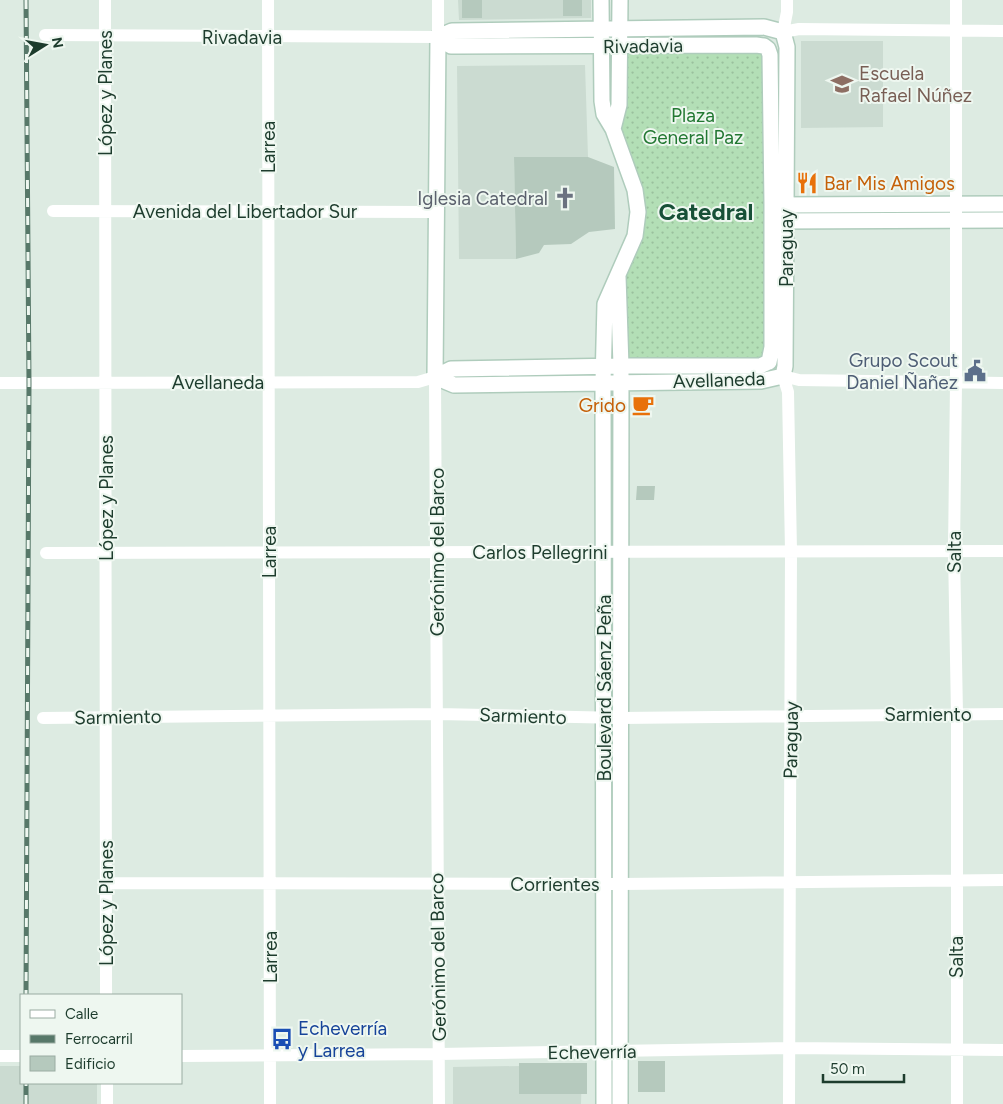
<svg xmlns="http://www.w3.org/2000/svg" width="1003" height="1104" font-family="Figtree,sans-serif">
	<style>
		.built { fill: #cbdbd1 }
		.grass { fill: url(#grass-dots) }
		.building { fill: #b5c9bd }
		.lines { fill: none; stroke-linecap: round; stroke-linejoin: round }
		.secondary-casing { stroke: #afccbc; stroke-width: 18 }
		.minor { stroke: #fff; stroke-width: 12 }
		.secondary { stroke: #fff; stroke-width: 15 }
		.rail-casing { stroke: #577869; stroke-width: 5 }
		.rail { stroke: #eef7f0; stroke-width: 3; stroke-dasharray: 9; stroke-linecap: butt }
		.labels { text-anchor: middle; dominant-baseline: central; stroke-width: 4; stroke-linejoin: round; paint-order: stroke }
		.street-label { font-size: 19px; fill: #1d3c2d; stroke: #eef7f0 }
		.education-label { font-size: 19px; fill: #785e54; stroke: #eef7f0; text-anchor: start }
		.park-label { font-size: 19px; fill: #227832; stroke: #eef7f0 }
		.food-label { font-size: 19px; fill: #c56008; stroke: #eef7f0; text-anchor: start }
		.worship-label { font-size: 19px; fill: #5b616d; stroke: #eef7f0; text-anchor: end }
		.service-label { font-size: 19px; fill: #4e5e75; stroke: #eef7f0; text-anchor: end }
		.transit-label { font-size: 19px; fill: #164399; stroke: #eef7f0; text-anchor: start }
		.district-label { font-size: 24px; font-weight: bold; fill: #175037; stroke: #eef7f0 }
	</style>
	<defs>
		<pattern id="grass-dots" width="8" height="8" patternUnits="userSpaceOnUse" patternTransform="scale(1.25)"><rect width="8" height="8" fill="#b3dfb6"/><path d="M2 2h.1M6 6h.1" fill="none" stroke="#9ac09d" stroke-width="1.8" stroke-linecap="round"/></pattern>
	</defs>
	<rect width="100%" height="100%" fill="#ddebe2"/>
	<path class="built" d="M458,0H591V18L459,20Z
		M801,41H883V127L801,128Z
		M585,65L588,157H514L516,259H459L457,66Z
		M582,1065L581,1104H453V1067Z
		M0,1066H21V1083H97V1104H0Z"/>
	<path class="grass" d="M619,46H764L769,362L621,366L620,299L637,224L613,129Z"/>
	<path class="building" d="M462,0H482V18H462Z
		M563,0H582V16H563Z
		M514,157H588L614,167L615,229L589,232L571,244L544,245L539,253L516,259Z
		M637,486H655L654,500H636Z
		M638,1061H665V1092H638Z
		M519,1063H587V1094H519Z"/>
	<g class="lines">
		<g class="secondary-casing">
			<path id="secondary" d="M601,0L602,101L604,114L613,129L635,190L638,212L635,236L605,304L603,382L604,1104
				M783,32L787,47L785,366L783,376
				M438,37L452,31L764,27L783,32
				M438,37L451,46H458L756,45L764,46L768,49
				M768,49L770,55L772,205V347L769,362
				M613,129L619,105L620,0
				M777,205L1003,204
				M776,221L1003,220
				M618,276L621,366L620,1104
				M435,377L454,385L761,381L783,376
				M435,377L438,37
				M435,377L451,369L621,366H760L769,362"/>
		</g>
		<path class="minor" d="M105,0L106,995
			M268,0L270,1104
			M787,0V12L783,32L799,29L1003,31
			M956,0V383L954,551L957,714V1104
			M45,35L438,37V0
			M53,211L437,212
			M783,376L788,392L791,551L789,1104
			M783,376L799,380L1003,383
			M0,383L418,382L435,377L439,1104
			M46,553L1003,551
			M43,718L438,714L621,718L1003,714
			M106,883L621,884L1003,880
			M0,1056H21
			M181,1056L439,1054L790,1048L1003,1050
			M107,1083V1104"/>
		<use href="#secondary" class="secondary"/>
		<g class="rail-casing">
			<path id="rail" d="M26,0L29,383L26,995
				M26,1104V1083"/>
		</g>
		<use href="#rail" class="rail"/>
	</g>
	<defs>
		<g id="school-bare" transform="scale(1.725)"><path d="M0-5L7-2L0 1L-7-2ZM-4 1L0 2.5L4 1V4Q0 6-4 4Z" fill="#8d6e63" stroke="#eef7f0" stroke-width="2.5" paint-order="stroke"/></g>
		<g id="restaurant-bare" transform="scale(1.725)"><path d="M-5-6h1v4h1v-4h1v4h1v-4h1v5L-1.5 .5V6h-2V.5L-5-1ZM5-6V6H3V1.5H1.5Q1.5-4 5-6Z" fill="#e8710a" stroke="#eef7f0" stroke-width="2.5" paint-order="stroke"/></g>
		<g id="church-bare" transform="scale(1.725)"><path d="M-1.2-6h2.4v3.5h3.3v2.4h-3.3V6h-2.4V-.1h-3.3v-2.4h3.3Z" fill="#6b7280" stroke="#eef7f0" stroke-width="2.5" paint-order="stroke"/></g>
		<g id="civic-bare" transform="scale(1.725)"><path d="M-.6-6.5H3V-4.5H.6V-3L4-1V1h2V6H-6V1h2V-1L-.6-3ZM-1.2 2.5V6h2.4V2.5Z" fill="#5c6f8a" stroke="#eef7f0" stroke-width="2.5" paint-order="stroke"/></g>
		<g id="cafe-bare" transform="scale(1.725)"><path d="M-5.5-4.5H6V0H3Q3 3.5 0 3.5H-2.5Q-5.5 3.5-5.5 0ZM3-3.2v2h1.7v-2ZM-6 4.5H4V6H-6Z" fill="#e8710a" stroke="#eef7f0" stroke-width="2.5" paint-order="stroke"/></g>
		<g id="bus-bare" transform="scale(1.725)"><path d="M-5-6H5V4H4V6H2V4H-2V6H-4V4H-5ZM-3.5-4V0h7V-4ZM-3.5 1.2v1.5H-2V1.2ZM2 1.2v1.5H3.5V1.2Z" fill="#1a4fb4" stroke="#eef7f0" stroke-width="2.5" paint-order="stroke"/></g>
	</defs>
	<g fill-rule="evenodd">
		<use href="#school-bare" x="842" y="84"/>
		<use href="#restaurant-bare" x="807" y="183"/>
		<use href="#church-bare" x="565" y="198"/>
		<use href="#civic-bare" x="975" y="371"/>
		<use href="#cafe-bare" x="643" y="405"/>
		<use href="#bus-bare" x="282" y="1039"/>
	</g>
	<g class="labels">
		<g class="street-label">
			<text x="242" y="37">Rivadavia</text>
			<text transform="translate(643 46) rotate(-1)">Rivadavia</text>
			<text transform="translate(105 93) rotate(-90)">López y Planes</text>
			<text transform="translate(268 147) rotate(-90)">Larrea</text>
			<text x="245" y="211">Avenida del Libertador Sur</text>
			<text transform="translate(786 248) rotate(-90)">Paraguay</text>
			<text transform="translate(719 380) rotate(-2)">Avellaneda</text>
			<text x="218" y="382">Avellaneda</text>
			<text transform="translate(106 498) rotate(-90)">López y Planes</text>
			<text transform="translate(269 552) rotate(-90)">Larrea</text>
			<text transform="translate(437 552) rotate(-90)">Gerónimo del Barco</text>
			<text x="540" y="552">Carlos Pellegrini</text>
			<text transform="translate(954 552) rotate(-90)">Salta</text>
			<text transform="translate(604 688) rotate(-90)">Boulevard Sáenz Peña</text>
			<text x="928" y="714">Sarmiento</text>
			<text transform="translate(523 716) rotate(2)">Sarmiento</text>
			<text transform="translate(118 717) rotate(-1)">Sarmiento</text>
			<text transform="translate(791 740) rotate(-89)">Paraguay</text>
			<text x="555" y="884">Corrientes</text>
			<text transform="translate(106 903) rotate(-90)">López y Planes</text>
			<text transform="translate(270 957) rotate(-90)">Larrea</text>
			<text transform="translate(438 957) rotate(-91)">Gerónimo del Barco</text>
			<text transform="translate(956 957) rotate(-90)">Salta</text>
			<text transform="translate(592 1052) rotate(-1)">Echeverría</text>
		</g>
		<g class="education-label">
			<text x="859" y="73">Escuela<tspan x="859" dy="22">Rafael Núñez</tspan></text>
		</g>
		<g class="park-label">
			<text x="693" y="115">Plaza<tspan x="693" dy="22">General Paz</tspan></text>
		</g>
		<g class="food-label">
			<text x="824" y="183">Bar Mis Amigos</text>
			<text x="626" y="405" text-anchor="end">Grido</text>
		</g>
		<g class="worship-label">
			<text x="548" y="198">Iglesia Catedral</text>
		</g>
		<g class="service-label">
			<text x="958" y="360">Grupo Scout<tspan x="958" dy="22">Daniel Ñañez</tspan></text>
		</g>
		<g class="transit-label">
			<text x="298" y="1028">Echeverría<tspan x="298" dy="22">y Larrea</tspan></text>
		</g>
		<g class="district-label">
			<text x="706" y="211">Catedral</text>
		</g>
	</g>
	<rect x="20" y="994" width="162" height="90" fill="#eef7f0" stroke="#9aaca2"/>
	<rect x="30" y="1010" width="25" height="8" fill="#ffffff" stroke="#9aaca2"/>
	<text x="65" y="1019" font-size="15" fill="#1d3c2d">Calle</text>
	<rect x="30" y="1035" width="25" height="8" fill="#577869" stroke="#9aaca2"/>
	<text x="65" y="1044" font-size="15" fill="#1d3c2d">Ferrocarril</text>
	<rect x="30" y="1056" width="25" height="15" fill="#b5c9bd" stroke="#9aaca2"/>
	<text x="65" y="1069" font-size="15" fill="#1d3c2d">Edificio</text>
	<g transform="translate(45 45) rotate(79)" stroke="#eef7f0" stroke-width="4" paint-order="stroke">
	<path d="M0-4L9 19L0 12L-9 19Z" fill="#1d3c2d"/>
	<text y="-8" font-size="14" font-weight="bold" text-anchor="middle" fill="#1d3c2d">N</text>
	</g>
	<path d="M823 1074v8h81v-8" fill="none" stroke="#1d3c2d" stroke-width="2.5"/>
	<text x="830" y="1074" font-size="15" fill="#1d3c2d" stroke="#eef7f0" stroke-width="4" paint-order="stroke">50 m</text>
</svg>
